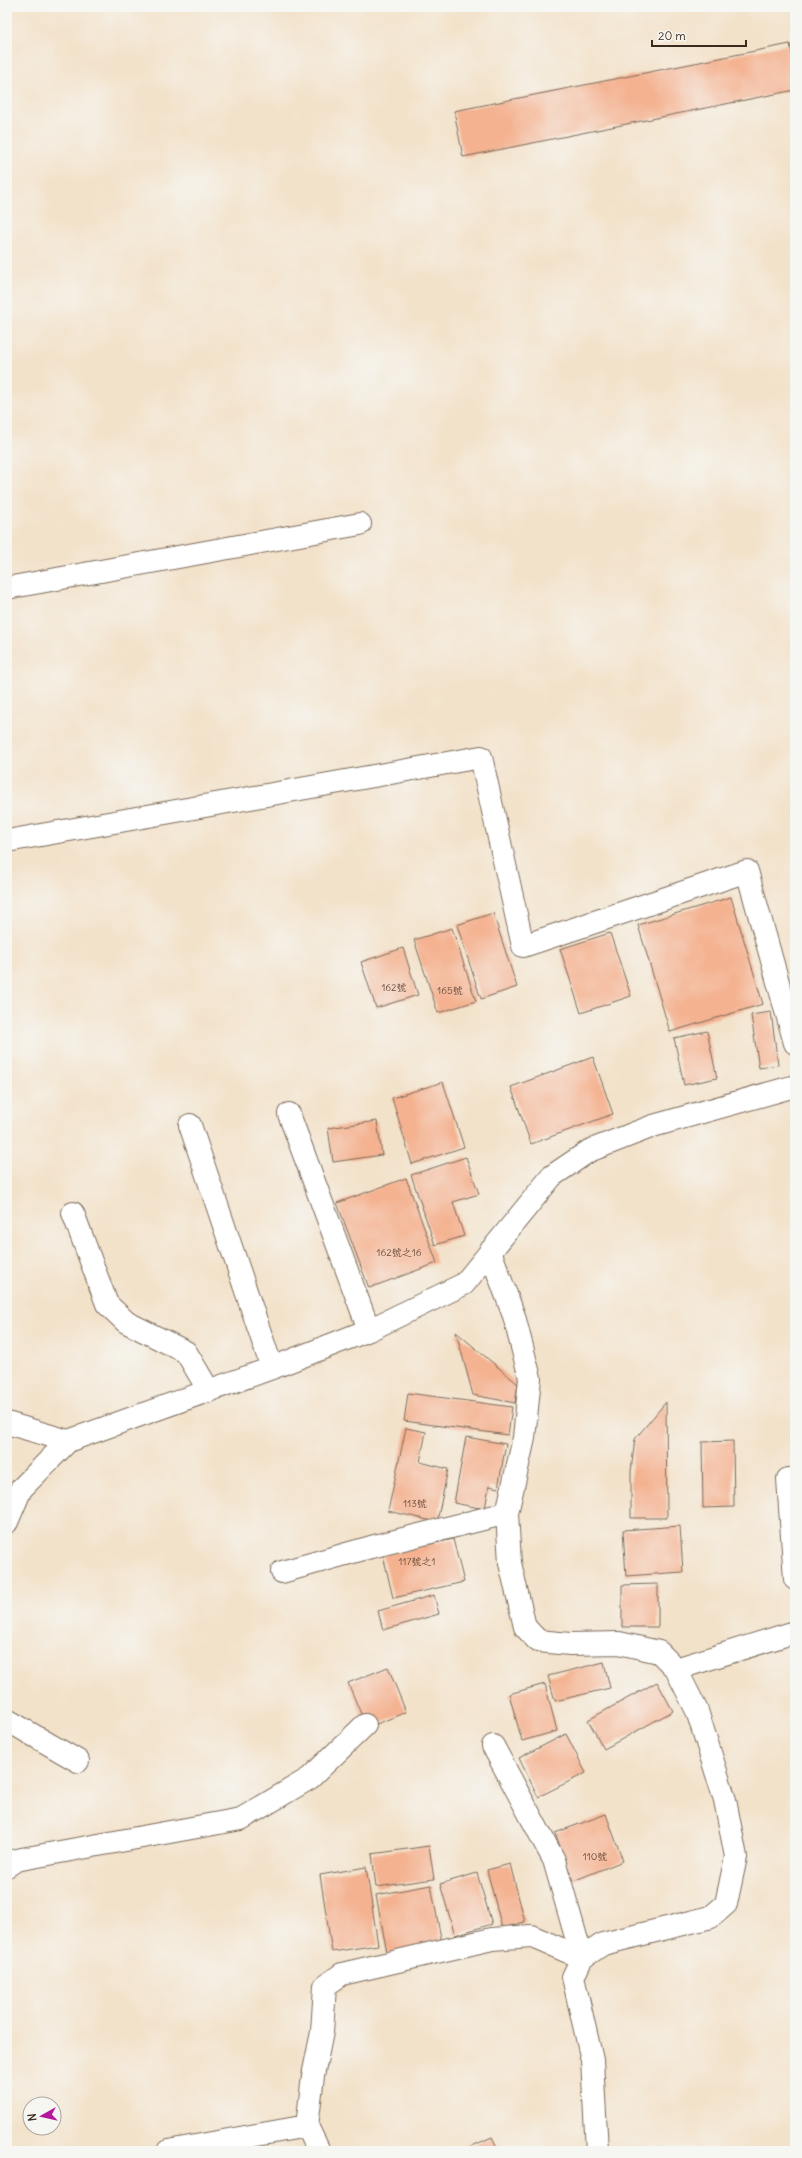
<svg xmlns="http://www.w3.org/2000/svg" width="802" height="2158" font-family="Delius,'LXGW WenKai TC',sans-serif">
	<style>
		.building { fill: #f4b291 }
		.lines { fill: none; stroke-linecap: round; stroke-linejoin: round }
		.minor-casing { stroke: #7b6a5a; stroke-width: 24 }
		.minor { stroke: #fff; stroke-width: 22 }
		.labels { text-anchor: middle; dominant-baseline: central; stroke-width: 3; stroke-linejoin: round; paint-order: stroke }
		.number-label { font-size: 10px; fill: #694c3b }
	</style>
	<rect width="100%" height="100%" fill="#f6f6f2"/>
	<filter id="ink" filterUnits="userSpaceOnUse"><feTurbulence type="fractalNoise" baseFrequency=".025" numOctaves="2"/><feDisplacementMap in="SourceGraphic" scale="8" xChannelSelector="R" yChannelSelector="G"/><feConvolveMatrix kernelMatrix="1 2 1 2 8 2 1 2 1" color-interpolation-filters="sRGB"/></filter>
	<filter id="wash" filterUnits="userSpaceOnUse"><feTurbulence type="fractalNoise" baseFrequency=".012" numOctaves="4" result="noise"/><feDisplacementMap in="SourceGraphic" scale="16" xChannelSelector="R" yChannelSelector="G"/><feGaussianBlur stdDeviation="0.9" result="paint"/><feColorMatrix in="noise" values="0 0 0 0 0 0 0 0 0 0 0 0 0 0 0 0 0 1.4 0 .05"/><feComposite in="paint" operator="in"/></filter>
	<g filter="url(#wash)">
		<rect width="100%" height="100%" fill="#f3e2ca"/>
		<g id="blocks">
			<path class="building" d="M790,44L795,67V90L463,157L454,111Z
				M731,897L763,1004L670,1032L638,925Z
				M493,913L517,987L481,999L457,925Z
				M452,928L476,1001L438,1013L414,940Z
				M610,933L631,996L581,1013L560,949Z
				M403,948L418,995L376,1008L361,962Z
				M771,1012L778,1065L759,1068L751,1015Z
				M707,1031L717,1078L684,1085L674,1038Z
				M593,1057L613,1114L531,1144L511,1087Z
				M443,1082L464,1147L412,1164L392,1098Z
				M377,1121L382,1155L333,1162L328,1128Z
				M466,1157L479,1194L453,1202L464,1236L435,1245L411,1175Z
				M406,1178L437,1263L369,1288L337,1203Z
				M456,1332L518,1384L515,1403L473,1395Z
				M408,1393L512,1407L508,1435L404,1421Z
				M666,1402L667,1518H631V1471L635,1439Z
				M406,1428L426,1432L420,1462L448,1469L437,1522L388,1511Z
				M466,1437L506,1444L498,1488L489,1486L485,1509L454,1503Z
				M733,1441L734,1507L703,1508L702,1442Z
				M680,1526L683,1572L626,1576L623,1530Z
				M453,1539L464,1582L393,1598L383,1555Z
				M658,1584V1627H622V1585Z
				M434,1595L439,1614L383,1630L378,1611Z
				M604,1662L610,1688L555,1701L548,1676Z
				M388,1667L406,1712L367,1728L348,1683Z
				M657,1682L673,1711L604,1749L588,1720Z
				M545,1684L557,1731L522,1741L509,1694Z
				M566,1734L586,1773L538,1797L519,1758Z
				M606,1814L623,1861L573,1881L555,1833Z
				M429,1846L434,1879L376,1887L372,1854Z
				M510,1864L525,1922L502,1928L487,1870Z
				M366,1867L378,1945L332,1952L320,1875Z
				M477,1873L492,1924L455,1935L440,1884Z
				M431,1885L442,1944L387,1953L376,1895Z
				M492,2137L499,2151H461Z"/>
		</g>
	</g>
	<g filter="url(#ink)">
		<use href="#blocks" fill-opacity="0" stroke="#7b6a5a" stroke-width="1"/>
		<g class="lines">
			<g class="minor-casing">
				<path id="minor" d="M7,588L360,524
					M7,841L481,757L523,946L747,871L795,1043
					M289,1114L369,1330
					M190,1125L272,1368
					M73,1213L107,1304L126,1322L186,1352L209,1391
					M490,1251L514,1316L530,1378L524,1438L507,1513L510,1563L525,1627L538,1641L570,1644L619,1643L659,1652L676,1669L697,1711L725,1800L736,1857L726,1904L711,1917L603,1944L582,1958L573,1977L592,2060L597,2151
					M7,1423L68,1441
					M795,1479H788L795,1579
					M7,1522L21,1489L68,1441L272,1368L369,1330L464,1284L552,1176L589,1151L653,1126L795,1086
					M282,1572L371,1547L507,1513
					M676,1669L795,1632
					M7,1720L78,1761
					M493,1746L554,1860L582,1958
					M7,1866L16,1860L241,1819L310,1778L365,1725
					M307,2126L319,2151
					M168,2151L307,2126L313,2076L322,2032L325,1986L342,1974L492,1939L531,1936L582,1958"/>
			</g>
			<use href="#minor" class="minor"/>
		</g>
	</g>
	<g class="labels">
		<g class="number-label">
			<text x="394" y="987">162號</text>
			<text x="450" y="990">165號</text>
			<text x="399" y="1252">162號之16</text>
			<text x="415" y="1503">113號</text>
			<text x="417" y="1561">117號之1</text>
			<text x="595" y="1856">110號</text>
		</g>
	</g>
	<rect width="802" height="2158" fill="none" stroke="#f6f6f2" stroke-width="24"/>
	<g transform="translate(42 2116) rotate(262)"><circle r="19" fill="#f6f6f2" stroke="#aba49d"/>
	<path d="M0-3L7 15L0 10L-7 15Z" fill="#b5179e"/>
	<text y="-6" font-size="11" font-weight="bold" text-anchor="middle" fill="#3b2a1e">N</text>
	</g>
	<path d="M652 40v6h94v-6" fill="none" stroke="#3b2a1e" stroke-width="2"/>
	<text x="658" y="40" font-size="12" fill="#3b2a1e" stroke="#f6f6f2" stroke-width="3" paint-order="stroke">20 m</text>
</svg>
